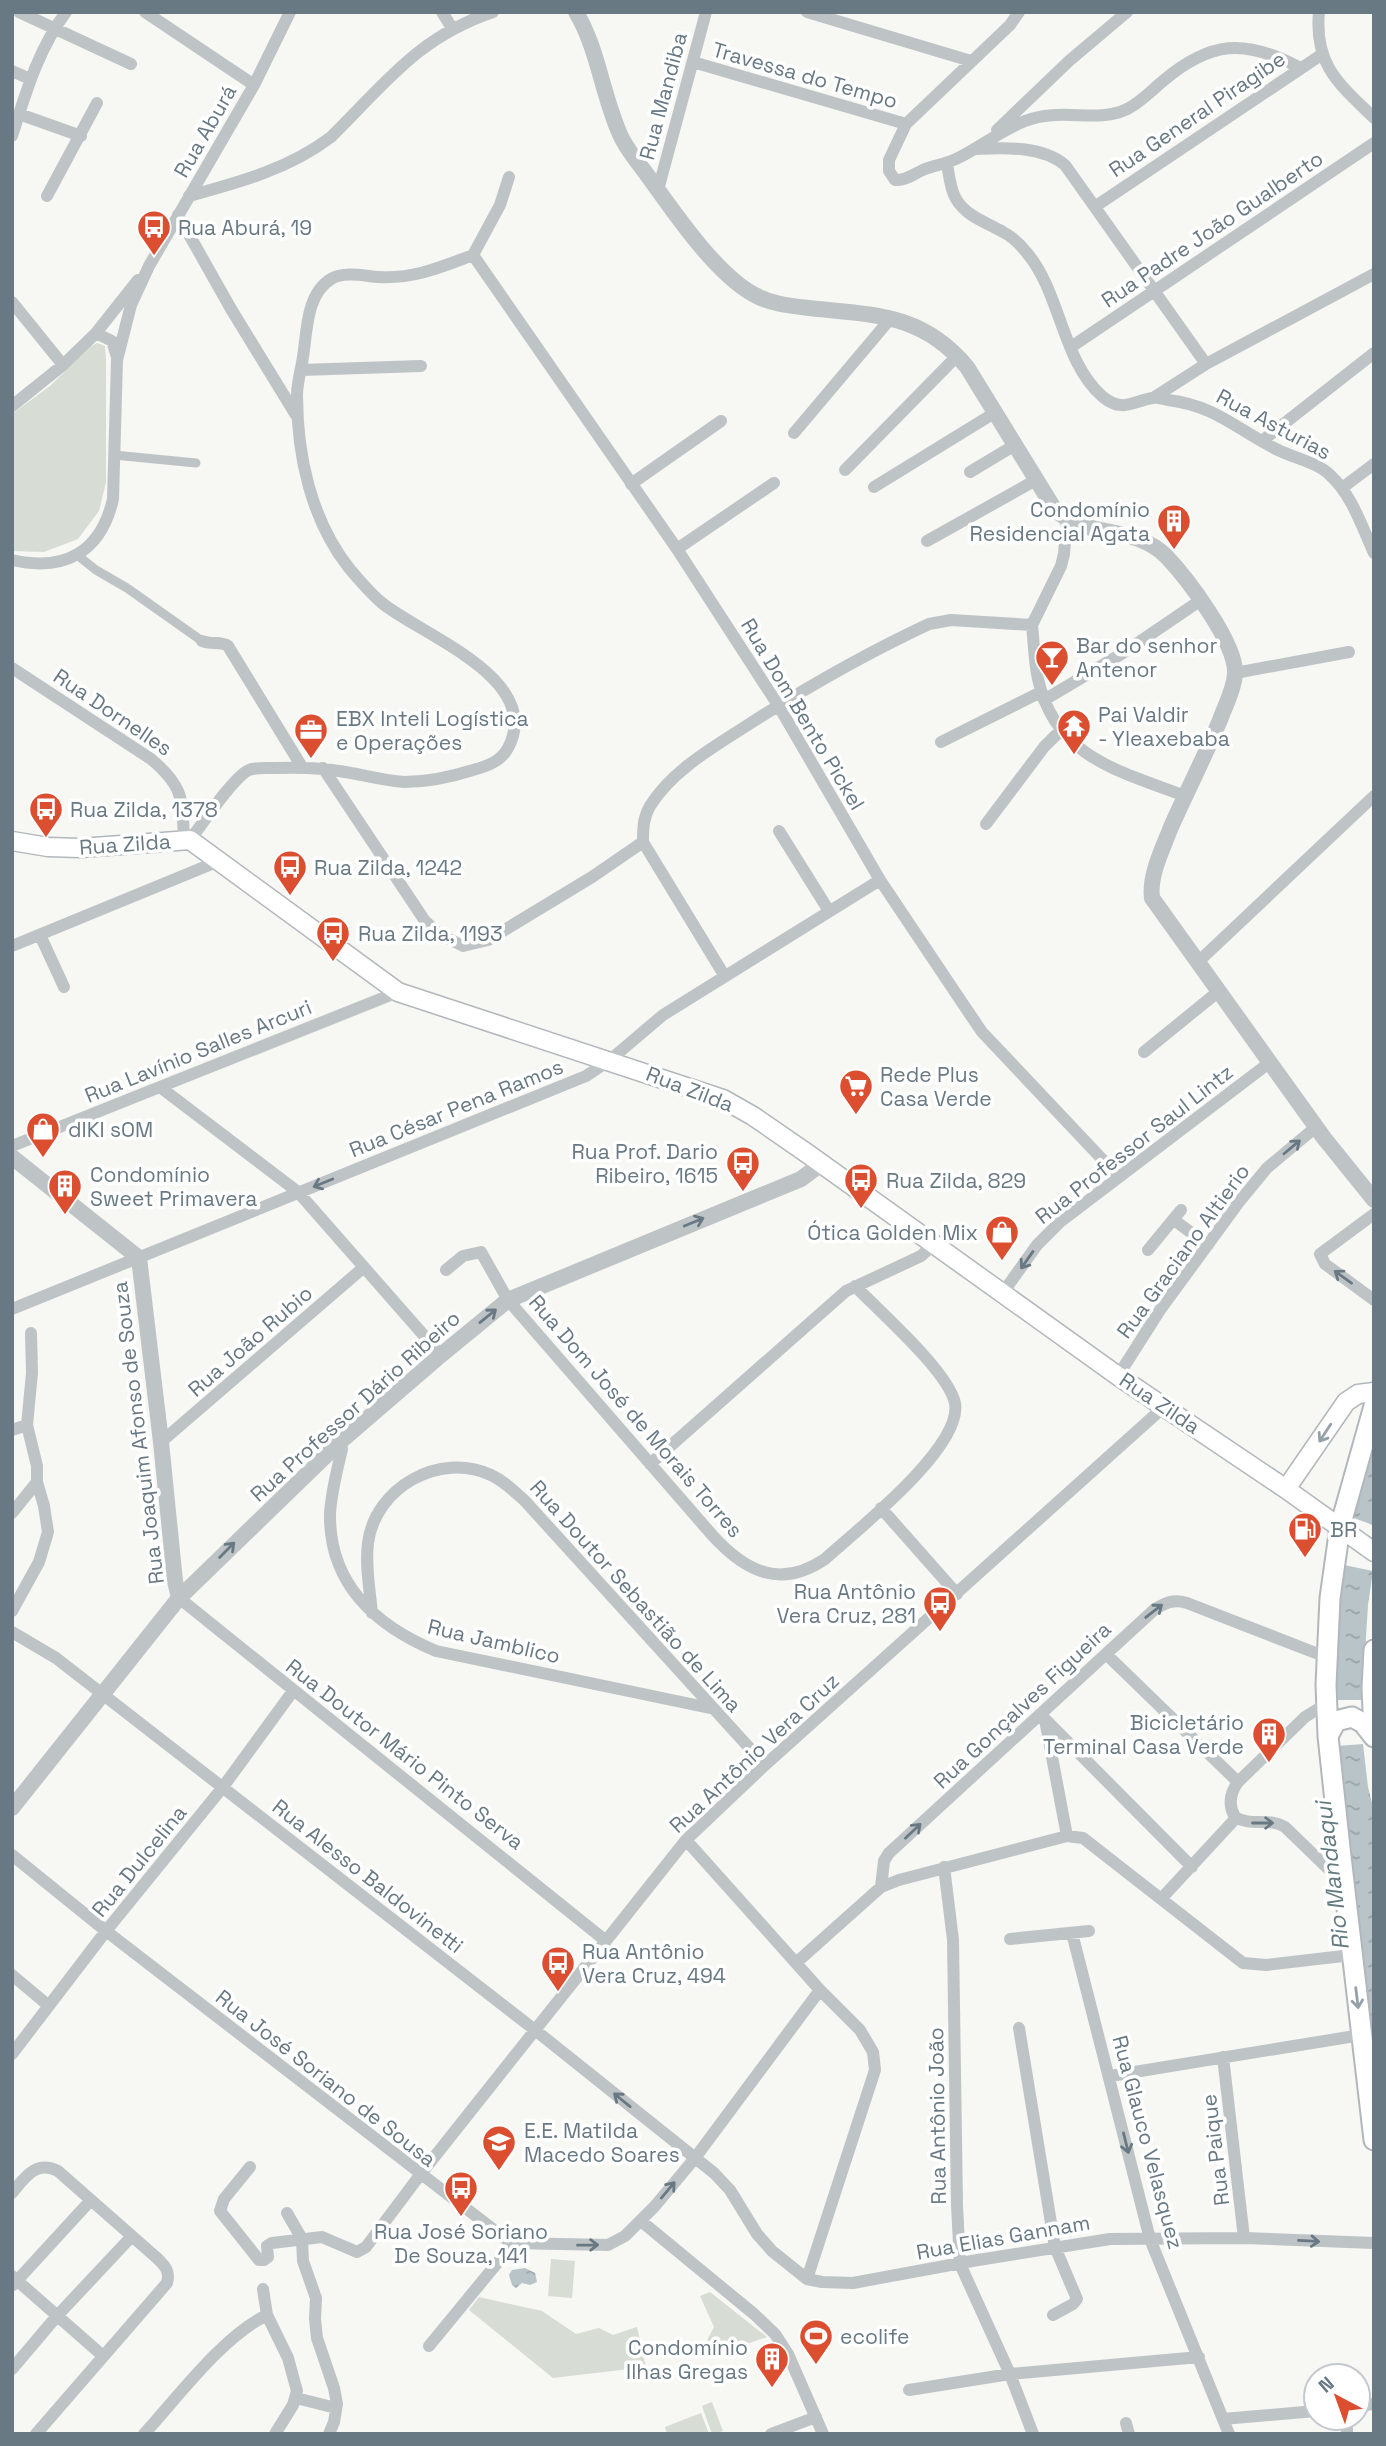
<svg xmlns="http://www.w3.org/2000/svg" width="1386" height="2446" font-family="'Space Grotesk',sans-serif">
	<style>
		.green { fill: #d7dcd4 }
		.water { fill: url(#water-ripples) }
		.lines { fill: none; stroke-linecap: round; stroke-linejoin: round }
		.secondary-casing { stroke: #b1b7bb; stroke-width: 21 }
		.primary-casing { stroke: #b2b7bb; stroke-width: 23 }
		.pedestrian { stroke: #bec3c6; stroke-width: 9 }
		.minor { stroke: #bec3c6; stroke-width: 12 }
		.tertiary { stroke: #bec3c6; stroke-width: 16 }
		.secondary { stroke: #fff; stroke-width: 18 }
		.primary { stroke: #fff; stroke-width: 19 }
		.oneway { stroke: #687984 }
		.oneway2 { stroke: #95a1a9 }
		.labels { text-anchor: middle; dominant-baseline: central; stroke-width: 7; stroke-linejoin: round; paint-order: stroke }
		.street-label { font-size: 21px; fill: #687984; stroke: #fff }
		.poi-label { font-size: 21px; fill: #687984; stroke: #fff; text-anchor: start }
		.water-label { font-size: 23px; font-style: italic; fill: #637a80; stroke: #fff }
	</style>
	<defs>
		<pattern id="water-ripples" width="26" height="14" patternUnits="userSpaceOnUse" patternTransform="scale(1.75)"><rect width="26" height="14" fill="#b8c4c8"/><path d="M2 4q2-2 4 0t4 0M15 11q2-2 4 0t4 0" fill="none" stroke="#99a4a8"/></pattern>
	</defs>
	<rect width="100%" height="100%" fill="#f7f7f4"/>
	<path class="green" d="M97,343L105,346L106,360V482L99,511L78,539L44,552L12,551V414L50,386L90,347Z
		M551,2259L575,2261L572,2298L548,2296Z
		M710,2292L767,2337L705,2358L704,2346L714,2327L700,2296Z
		M479,2297L542,2311L576,2334L599,2328L613,2335L637,2327L646,2367L553,2378L469,2310Z
		M712,2402L723,2431L712,2434L702,2406Z
		M701,2413L709,2434H667L665,2427Z"/>
	<path class="water" d="M1374,1438V1522L1373,1525L1351,1517Z
		M1344,1565L1373,1571L1368,1605L1362,1700H1335L1340,1587Z
		M1363,1744L1368,1787L1374,1811V2068L1337,1746Z
		M525,2268L535,2273L537,2282L530,2285L522,2283L516,2288L512,2285L509,2275L512,2270Z"/>
	<g class="lines">
		<g class="secondary-casing">
			<path id="secondary" d="M12,841L48,847L80,848L190,840L398,992L723,1099L753,1116L808,1154L1118,1376L1286,1489L1374,1552
				M1286,1489L1346,1402L1358,1394L1374,1392"/>
		</g>
		<g class="primary-casing">
			<path id="primary" d="M1374,1406L1340,1527L1330,1598L1326,1685L1328,1736L1340,1848L1374,2140
				M1374,1650L1372,1688L1374,1732
				M1328,1736L1336,1721L1352,1717L1363,1723L1374,1737"/>
		</g>
		<path class="pedestrian" d="M114,455L196,463
			M77,555L96,570L127,588L202,641"/>
		<path class="minor" d="M19,12L131,64
			M145,12L254,85
			M442,12L452,28
			M807,12L971,61
			M1019,12L1010,25L906,124L889,160V171L895,180C906,181 915,173 925,169C937,165 949,163 960,157C983,145 1002,130 1025,121C1060,107 1096,123 1125,110C1139,104 1152,90 1163,81C1210,41 1245,38 1300,68
			M1319,12C1314,65 1339,84 1374,118
			M693,62L906,124
			M12,71L30,79
			M19,114L81,136
			M997,130L1069,61L1127,12
			M12,136C26,92 38,50 66,12
			M974,149C1003,148 1041,145 1065,165L1206,364
			M947,163C949,175 950,189 956,199C967,217 986,222 1003,232C1013,237 1020,244 1027,253C1061,293 1062,362 1103,397C1123,413 1132,401 1153,398C1157,397 1164,399 1168,400C1217,406 1237,430 1278,450C1294,458 1317,462 1330,475C1352,495 1362,527 1374,553
			M658,190L706,12
			M47,196L97,103
			M189,196C240,182 289,169 331,137C385,84 418,37 493,12
			M1096,206L1321,55
			M178,215L231,309L296,415
			M473,255L677,549L778,705L880,880L961,1001L982,1032L1119,1177
			M12,302L63,365
			M96,333L112,341L117,357
			M1071,347L1374,143
			M301,370L421,366
			M1153,398L1206,364L1374,274
			M12,406L63,365L96,333L138,280
			M794,433L891,318
			M1262,441L1374,353
			M845,470L958,355
			M970,472L1015,445
			M631,484L721,421
			M874,487L996,412
			M1342,488L1374,464
			M927,541L1036,480
			M677,549L774,483
			M12,560C65,572 101,552 113,499L117,360L131,305L149,266L254,85L290,12
			M1032,625C1034,643 1034,661 1038,679C1055,757 1119,771 1185,796
			M202,641C211,645 221,641 228,646L302,767
			M12,668L151,759C184,787 182,798 184,840
			M1235,673L1349,652
			M1044,700L1123,653L1201,600
			M941,742L1041,692
			M323,768L425,921L439,934L463,946L488,940L592,877L643,842
			M986,824L1044,747L1060,731
			M779,831L829,911
			M190,840C201,826 234,776 249,770C256,767 267,768 275,768C301,767 326,768 351,773C368,776 386,781 404,782C427,782 451,777 473,770C488,766 501,761 508,748C545,679 421,635 382,603C370,593 359,580 349,568C311,520 297,455 297,395C297,383 301,370 303,357C307,332 306,294 331,279C345,271 364,276 379,277C414,279 441,267 473,255L500,205L509,177
			M40,935L64,987
			M12,946L219,861
			M1198,962L1374,796
			M724,975L643,842C643,829 643,818 650,806C671,772 710,749 743,728C802,690 865,654 929,624L951,620L1032,625L1061,566L1064,554L1067,520
			M1144,1052L1219,991
			M160,1087L298,1192L441,1355
			M12,1146L398,992
			M1374,1214L1320,1254L1325,1264L1374,1300
			M1174,1220L1208,1245
			M1148,1250L1181,1210
			M446,1270L463,1256L481,1252L508,1300L713,1536C746,1572 781,1589 825,1559C857,1530 963,1447 955,1403C948,1371 879,1311 855,1286
			M1002,1294L1037,1245L1060,1222L1269,1063
			M12,1309L586,1076L610,1060L663,1015L880,880
			M1118,1376L1160,1310L1239,1202L1267,1168L1316,1127
			M12,1430L27,1425
			M161,1442L363,1268
			M340,1442L342,1449C337,1470 331,1493 330,1514C329,1584 376,1626 436,1651L710,1708
			M650,1464L846,1291L921,1256L933,1245
			M881,1508L957,1594
			M12,1513L37,1482
			M179,1598L606,1941
			M12,1611L39,1562L48,1532L44,1506L37,1482V1466L27,1425L32,1373L31,1333
			M372,1613C370,1591 365,1566 368,1543C375,1488 439,1451 491,1475C504,1481 514,1491 525,1501L765,1765
			M12,1632L56,1658L535,2030L714,2173L730,2190L757,2234L772,2251L807,2279L822,2282L853,2283L972,2261L1110,2239L1244,2238L1374,2243
			M1106,1654L1238,1782
			M1326,1704L1305,1717L1238,1782C1230,1793 1228,1805 1235,1817C1251,1827 1269,1817 1285,1827L1344,1884
			M1040,1714L1192,1867
			M1045,1720L1067,1836
			M686,1840L820,1990L860,2030L873,2052L875,2070L807,2279
			M12,1855L106,1931L511,2243L608,2245L625,2236L655,2206L695,2158L820,1990
			M944,1867L953,1940L957,2205L960,2264L1010,2374L1033,2434
			M881,1887L884,1861L889,1853L1155,1609C1167,1602 1174,1599 1187,1603L1326,1657
			M1161,1899L1236,1818
			M1072,1933L1150,2239L1229,2434
			M1010,1939L1089,1931
			M797,1962L881,1887L899,1880L1067,1836L1083,1838L1243,1963L1266,1965L1352,1955
			M12,1975L49,2006
			M1019,2028L1055,2247L1077,2299L1073,2304L1053,2315
			M12,2054L106,1931L223,1787L293,1691
			M1223,2057L1244,2238
			M1110,2076L1361,2035
			M250,2167L224,2199L220,2211L259,2260H264L268,2257L267,2246L272,2243L322,2237L357,2252L366,2247L420,2175L686,1840L765,1765L1165,1406
			M12,2193C25,2177 36,2160 58,2171L158,2259C166,2267 170,2272 167,2283L36,2434
			M287,2213L302,2239L303,2261L316,2298L315,2319L317,2338L334,2388L337,2404L334,2422L329,2434
			M641,2221L754,2314L775,2334L788,2354L823,2434
			M12,2276L103,2356
			M13,2285L91,2200
			M263,2289L267,2315L288,2358L297,2391L293,2405L275,2434
			M429,2346L503,2256L511,2243
			M12,2369L57,2316L132,2236
			M909,2390L1010,2374L1199,2357
			M296,2398L336,2408
			M1358,2406L1374,2404
			M1347,2418V2434
			M1223,2419L1316,2411
			M1126,2423L1129,2434
			M144,2434C179,2396 222,2337 267,2315
			M771,2434L816,2417"/>
		<path class="tertiary" d="M576,12C598,49 602,93 619,132C625,148 638,162 648,176C674,212 715,273 753,294C770,304 791,306 809,308C874,315 922,313 967,367L1055,510C1090,540 1133,524 1166,556C1187,578 1237,644 1235,674C1234,690 1225,706 1220,720C1205,756 1187,791 1171,827C1163,848 1149,875 1152,898L1324,1138L1374,1200
			M12,1157L139,1258L161,1442L175,1581L179,1598
			M12,1808L179,1598L340,1442L441,1355L508,1300L801,1179L821,1164"/>
		<use href="#secondary" class="secondary"/>
		<use href="#primary" class="primary"/>
	</g>
	<defs><path id="oneway-shaft" d="M-6 0H5M1.5-3L5.5 0L1.5 3" fill="none" stroke-width="1.6" stroke-linecap="round" stroke-linejoin="round" transform="scale(1.75)"/></defs>
	<g class="oneway">
		<use href="#oneway-shaft" transform="translate(1292 1147) rotate(-40)"/>
		<use href="#oneway-shaft" transform="translate(323 1183) rotate(158)"/>
		<use href="#oneway-shaft" transform="translate(694 1222) rotate(-22)"/>
		<use href="#oneway-shaft" transform="translate(1027 1260) rotate(125)"/>
		<use href="#oneway-shaft" transform="translate(1343 1277) rotate(-144)"/>
		<use href="#oneway-shaft" transform="translate(488 1316) rotate(-39)"/>
		<use href="#oneway-shaft" transform="translate(227 1550) rotate(-45)"/>
		<use href="#oneway-shaft" transform="translate(1154 1611) rotate(-38)"/>
		<use href="#oneway-shaft" transform="translate(1263 1823)"/>
		<use href="#oneway-shaft" transform="translate(913 1831) rotate(-43)"/>
		<use href="#oneway-shaft" transform="translate(622 2100) rotate(-141)"/>
		<use href="#oneway-shaft" transform="translate(1126 2143) rotate(76)"/>
		<use href="#oneway-shaft" transform="translate(668 2190) rotate(-50)"/>
		<use href="#oneway-shaft" transform="translate(1309 2241) rotate(3)"/>
		<use href="#oneway-shaft" transform="translate(588 2245) rotate(-1)"/>
	</g>
	<g class="oneway2">
		<use href="#oneway-shaft" transform="translate(1325 1433) rotate(123)"/>
		<use href="#oneway-shaft" transform="translate(1357 1998) rotate(83)"/>
	</g>
	<defs>
		<g id="bus-pin" transform="scale(1.75)"><path d="M0 17L-7.5 6A9.5 9.5 0 1 1 7.5 6Z" fill="#dc4e30" stroke="#fff"/><path d="M-5-6H5V4H4V6H2V4H-2V6H-4V4H-5ZM-3.5-4V0h7V-4ZM-3.5 1.2v1.5H-2V1.2ZM2 1.2v1.5H3.5V1.2Z" fill="#fff"/></g>
		<g id="building-pin" transform="scale(1.75)"><path d="M0 17L-7.5 6A9.5 9.5 0 1 1 7.5 6Z" fill="#dc4e30" stroke="#fff"/><path d="M-4-6H4V6H1V3H-1V6H-4ZM-2.5-4.3h1.7v1.8h-1.7ZM.8-4.3h1.7v1.8H.8ZM-2.5-1h1.7V.8h-1.7ZM.8-1h1.7V.8H.8Z" fill="#fff"/></g>
		<g id="bar-pin" transform="scale(1.75)"><path d="M0 17L-7.5 6A9.5 9.5 0 1 1 7.5 6Z" fill="#dc4e30" stroke="#fff"/><path d="M-6-5H6L.8 .8V4.5H3.5V6h-7V4.5H-.8V.8Z" fill="#fff"/></g>
		<g id="temple-pin" transform="scale(1.75)"><path d="M0 17L-7.5 6A9.5 9.5 0 1 1 7.5 6Z" fill="#dc4e30" stroke="#fff"/><path d="M0-6L5-2H3V0L6.5 2.5H4V6H1.5V3h-3V6H-4V2.5H-6.5L-3 0V-2H-5Z" fill="#fff"/></g>
		<g id="office-pin" transform="scale(1.75)"><path d="M0 17L-7.5 6A9.5 9.5 0 1 1 7.5 6Z" fill="#dc4e30" stroke="#fff"/><path d="M-6-3h4V-5.5h4V-3h4V5H-6ZM-1-4.5V-3h2v-1.5ZM-6 0V1H6V0Z" fill="#fff"/></g>
		<g id="supermarket-pin" transform="scale(1.75)"><path d="M0 17L-7.5 6A9.5 9.5 0 1 1 7.5 6Z" fill="#dc4e30" stroke="#fff"/><path d="M-6-5.5h2.5l.6 2H6L4.5 2H-2.5L-4.4-4H-6ZM-1.5 3.2a1.3 1.3 0 1 0 .1 0ZM3 3.2a1.3 1.3 0 1 0 .1 0Z" fill="#fff"/></g>
		<g id="shop-pin" transform="scale(1.75)"><path d="M0 17L-7.5 6A9.5 9.5 0 1 1 7.5 6Z" fill="#dc4e30" stroke="#fff"/><path d="M-5-2.5h2.3a2.7 3.5 0 0 1 5.4 0H5L5.5 6h-11ZM-1.5-2.5h3a1.5 2.3 0 0 0-3 0Z" fill="#fff"/></g>
		<g id="fuel-pin" transform="scale(1.75)"><path d="M0 17L-7.5 6A9.5 9.5 0 1 1 7.5 6Z" fill="#dc4e30" stroke="#fff"/><path d="M-5.5-6h7V0h2V4h1.3V-2.5L3-4.5l.8-.8L6-3V5H2.5V1h-1V6h-7ZM-4.2-4.7v3.2H.2V-4.7Z" fill="#fff"/></g>
		<g id="school-pin" transform="scale(1.75)"><path d="M0 17L-7.5 6A9.5 9.5 0 1 1 7.5 6Z" fill="#dc4e30" stroke="#fff"/><path d="M0-5L7-2L0 1L-7-2ZM-4 1L0 2.5L4 1V4Q0 6-4 4Z" fill="#fff"/></g>
		<g id="stadium-pin" transform="scale(1.75)"><path d="M0 17L-7.5 6A9.5 9.5 0 1 1 7.5 6Z" fill="#dc4e30" stroke="#fff"/><path d="M0-5a6.5 5 0 1 0 0 10a6.5 5 0 1 0 0-10ZM-3.5-1.8h7v3.6h-7Z" fill="#fff"/></g>
	</defs>
	<g fill-rule="evenodd">
		<use href="#bus-pin" x="154" y="227"/>
		<use href="#building-pin" x="1174" y="521"/>
		<use href="#bar-pin" x="1052" y="657"/>
		<use href="#temple-pin" x="1074" y="726"/>
		<use href="#office-pin" x="311" y="730"/>
		<use href="#bus-pin" x="46" y="809"/>
		<use href="#bus-pin" x="290" y="867"/>
		<use href="#bus-pin" x="333" y="933"/>
		<use href="#supermarket-pin" x="856" y="1086"/>
		<use href="#shop-pin" x="43" y="1129"/>
		<use href="#bus-pin" x="743" y="1163"/>
		<use href="#bus-pin" x="861" y="1180"/>
		<use href="#building-pin" x="65" y="1186"/>
		<use href="#shop-pin" x="1002" y="1232"/>
		<use href="#fuel-pin" x="1305" y="1529"/>
		<use href="#bus-pin" x="940" y="1603"/>
		<use href="#building-pin" x="1269" y="1734"/>
		<use href="#bus-pin" x="558" y="1963"/>
		<use href="#school-pin" x="499" y="2142"/>
		<use href="#bus-pin" x="461" y="2188"/>
		<use href="#stadium-pin" x="816" y="2336"/>
		<use href="#building-pin" x="772" y="2359"/>
	</g>
	<g class="labels">
		<g class="street-label">
			<text transform="translate(805 75) rotate(16)">Travessa do Tempo</text>
			<text transform="translate(663 96) rotate(-75)">Rua Mandiba</text>
			<text transform="translate(1197 114) rotate(-34)">Rua General Piragibe</text>
			<text transform="translate(205 131) rotate(-60)">Rua Aburá</text>
			<text transform="translate(1212 229) rotate(-34)">Rua Padre João Gualberto</text>
			<text transform="translate(1274 424) rotate(28)">Rua Asturias</text>
			<text transform="translate(113 712) rotate(34)">Rua Dornelles</text>
			<text transform="translate(803 714) rotate(59)">Rua Dom Bento Pickel</text>
			<text transform="translate(125 844) rotate(-4)">Rua Zilda</text>
			<text transform="translate(198 1051) rotate(-22)">Rua Lavínio Salles Arcuri</text>
			<text transform="translate(690 1089) rotate(21)">Rua Zilda</text>
			<text transform="translate(456 1108) rotate(-22)">Rua César Pena Ramos</text>
			<text transform="translate(1134 1144) rotate(-38)">Rua Professor Saul Lintz</text>
			<text transform="translate(1183 1251) rotate(-54)">Rua Graciano Altierio</text>
			<text transform="translate(250 1341) rotate(-41)">Rua João Rubio</text>
			<text transform="translate(1160 1403) rotate(34)">Rua Zilda</text>
			<text transform="translate(355 1406) rotate(-42)">Rua Professor Dário Ribeiro</text>
			<text transform="translate(636 1416) rotate(49)">Rua Dom José de Morais Torres</text>
			<text transform="translate(138 1433) rotate(-97)">Rua Joaquim Afonso de Souza</text>
			<text transform="translate(636 1596) rotate(48)">Rua Doutor Sebastião de Lima</text>
			<text transform="translate(494 1641) rotate(13)">Rua Jamblico</text>
			<text transform="translate(1022 1705) rotate(-43)">Rua Gonçalves Figueira</text>
			<text transform="translate(754 1753) rotate(-43)">Rua Antônio Vera Cruz</text>
			<text transform="translate(405 1754) rotate(38)">Rua Doutor Mário Pinto Serva</text>
			<text transform="translate(139 1861) rotate(-51)">Rua Dulcelina</text>
			<text transform="translate(368 1876) rotate(38)">Rua Alesso Baldovinetti</text>
			<text transform="translate(326 2078) rotate(38)">Rua José Soriano de Sousa</text>
			<text transform="translate(937 2116) rotate(-91)">Rua Antônio João</text>
			<text transform="translate(1148 2142) rotate(75)">Rua Glauco Velasquez</text>
			<text transform="translate(1215 2150) rotate(-97)">Rua Paique</text>
			<text transform="translate(1003 2237) rotate(-10)">Rua Elias Gannam</text>
		</g>
		<g class="poi-label">
			<text x="178" y="227">Rua Aburá, 19</text>
			<text x="1150" y="509" text-anchor="end">Condomínio<tspan x="1150" dy="24">Residencial Agata</tspan></text>
			<text x="1076" y="645">Bar do senhor<tspan x="1076" dy="24">Antenor</tspan></text>
			<text x="1098" y="714">Pai Valdir<tspan x="1098" dy="24">- Yleaxebaba</tspan></text>
			<text x="336" y="718">EBX Inteli Logística<tspan x="336" dy="24">e Operações</tspan></text>
			<text x="70" y="809">Rua Zilda, 1378</text>
			<text x="314" y="867">Rua Zilda, 1242</text>
			<text x="358" y="933">Rua Zilda, 1193</text>
			<text x="880" y="1074">Rede Plus<tspan x="880" dy="24">Casa Verde</tspan></text>
			<text x="68" y="1129">dIKI sOM</text>
			<text x="718" y="1151" text-anchor="end">Rua Prof. Dario<tspan x="718" dy="24">Ribeiro, 1615</tspan></text>
			<text x="90" y="1174">Condomínio<tspan x="90" dy="24">Sweet Primavera</tspan></text>
			<text x="886" y="1180">Rua Zilda, 829</text>
			<text x="978" y="1232" text-anchor="end">Ótica Golden Mix</text>
			<text x="1330" y="1529">BR</text>
			<text x="916" y="1591" text-anchor="end">Rua Antônio<tspan x="916" dy="24">Vera Cruz, 281</tspan></text>
			<text x="1244" y="1722" text-anchor="end">Bicicletário<tspan x="1244" dy="24">Terminal Casa Verde</tspan></text>
			<text x="582" y="1951">Rua Antônio<tspan x="582" dy="24">Vera Cruz, 494</tspan></text>
			<text x="524" y="2130">E.E. Matilda<tspan x="524" dy="24">Macedo Soares</tspan></text>
			<text x="461" y="2231" text-anchor="middle">Rua José Soriano<tspan x="461" dy="24">De Souza, 141</tspan></text>
			<text x="840" y="2336">ecolife</text>
			<text x="748" y="2347" text-anchor="end">Condomínio<tspan x="748" dy="24">Ilhas Gregas</tspan></text>
		</g>
		<g class="water-label">
			<text transform="translate(1332 1876) rotate(-97)">Rio Mandaqui</text>
		</g>
	</g>
	<rect width="1386" height="2446" fill="none" stroke="#687984" stroke-width="28"/>
	<g transform="translate(1337 2397) rotate(319)"><circle r="33" fill="#ffffff" stroke="#c3c9ce" stroke-width="2"/>
	<path d="M0-5L12 26L0 18L-12 26Z" fill="#dc4e30"/>
	<text y="-10" font-size="19" font-weight="bold" text-anchor="middle" fill="#687984">N</text>
	</g>
</svg>
